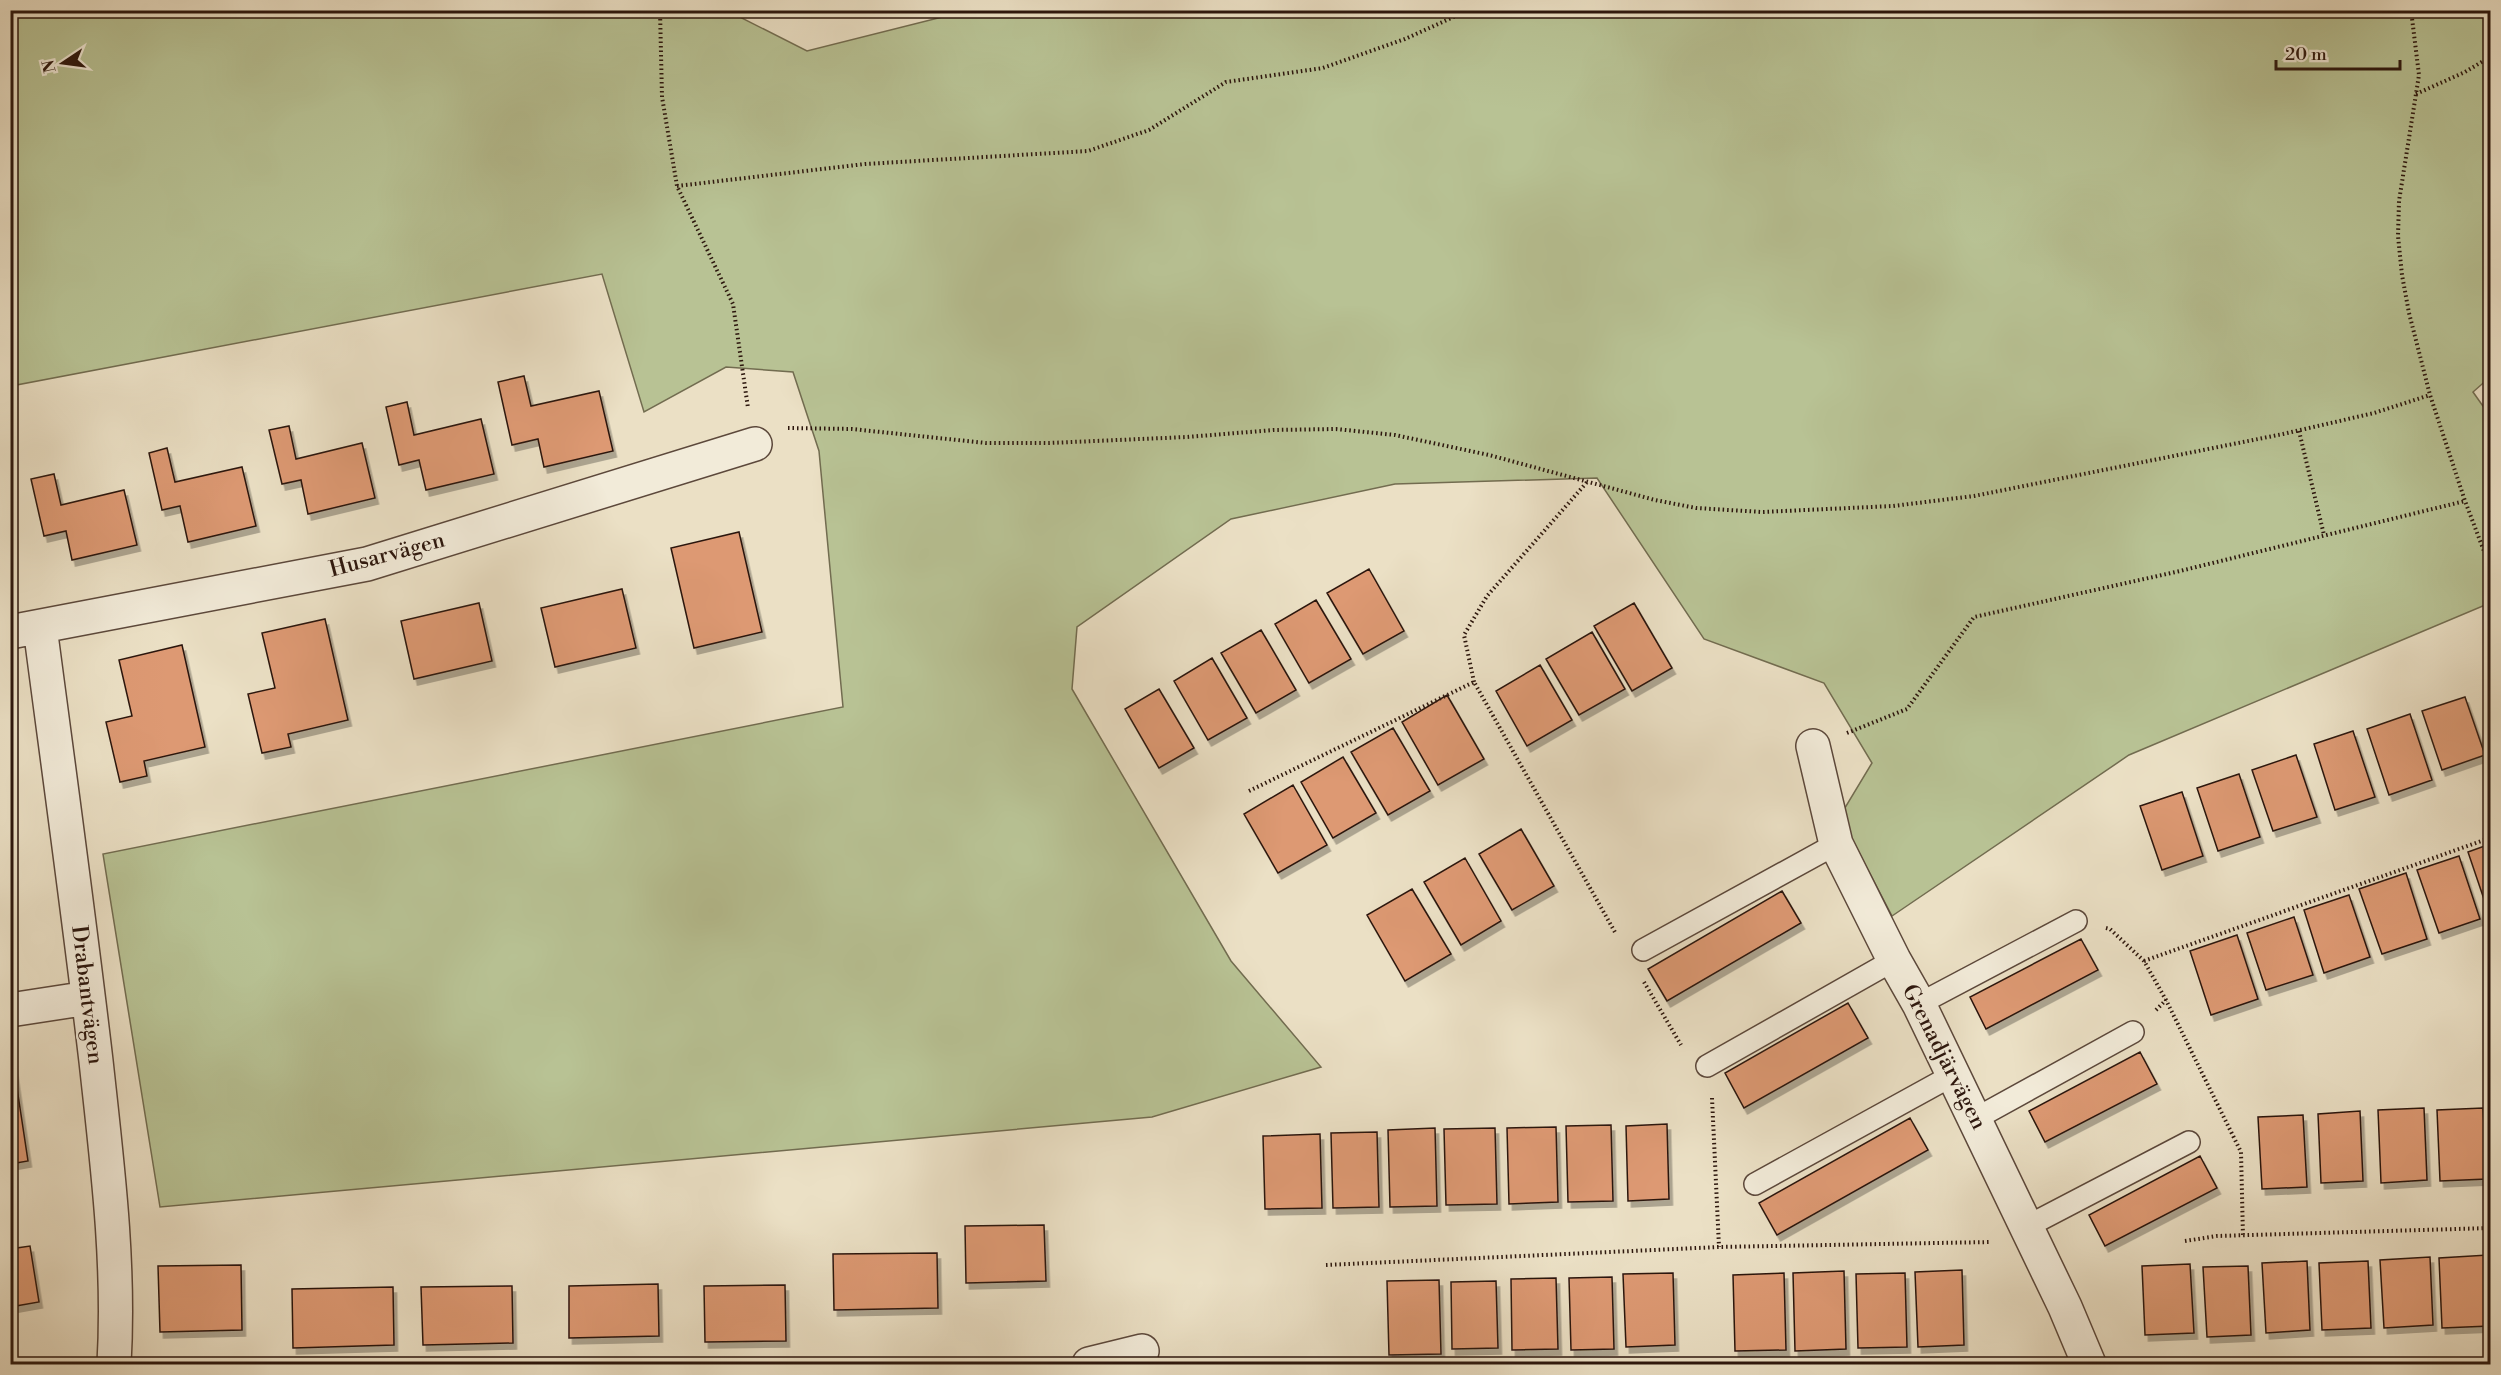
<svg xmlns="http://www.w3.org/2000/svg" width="2501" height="1375" font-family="'Libre Bodoni',serif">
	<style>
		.green { fill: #b8c294; stroke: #726c50; stroke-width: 1.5 }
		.building { fill: #dd9973; stroke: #2c160d; stroke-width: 1.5; filter: url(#shadow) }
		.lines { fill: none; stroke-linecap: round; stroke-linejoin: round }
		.lane-casing { stroke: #5c483b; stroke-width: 24 }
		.street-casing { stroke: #5c483b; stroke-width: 36 }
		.path { stroke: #2c160d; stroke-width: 4; stroke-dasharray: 1.5 3; stroke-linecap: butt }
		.lane { stroke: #f2ebd9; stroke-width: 21 }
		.street { stroke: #f2ebd9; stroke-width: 33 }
		.labels { text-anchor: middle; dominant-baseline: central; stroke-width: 4.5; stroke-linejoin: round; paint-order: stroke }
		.street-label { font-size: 22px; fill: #2c160d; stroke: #f2ebd9 }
	</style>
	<defs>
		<filter id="shadow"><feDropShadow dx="3.5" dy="6" stdDeviation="0" flood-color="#0004"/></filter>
	</defs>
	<rect width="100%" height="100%" fill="#ebe0c5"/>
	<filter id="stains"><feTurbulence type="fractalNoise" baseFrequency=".00333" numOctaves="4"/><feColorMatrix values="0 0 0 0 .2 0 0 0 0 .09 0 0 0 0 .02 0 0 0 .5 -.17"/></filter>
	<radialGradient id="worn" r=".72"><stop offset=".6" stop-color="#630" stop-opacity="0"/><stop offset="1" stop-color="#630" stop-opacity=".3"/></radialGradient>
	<path class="green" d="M970,10L2490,11V377L2473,392L2490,416V603L2129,755L1892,916L1840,816L1872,763L1824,683L1704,639L1597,478L1395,484L1231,519L1077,627L1072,689L1231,961L1321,1067L1152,1117L160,1207L103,854L843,707L819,451L793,372L726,367L644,412L602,274L11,386V11H728L807,51Z"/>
	<path class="building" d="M524,376L531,406L599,391L613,451L544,467L538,439L512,445L498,382Z
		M407,402L414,435L481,419L494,474L426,490L419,460L399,465L386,407Z
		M289,426L296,459L362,443L375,498L308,514L301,480L282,484L269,430Z
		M167,448L175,482L242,467L256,526L188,542L180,506L162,510L149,453Z
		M54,474L61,505L124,490L137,545L72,560L66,531L44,536L31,479Z
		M739,532L762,632L694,648L671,548Z
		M1369,569L1404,631L1363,654L1327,593Z
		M622,589L636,648L555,667L541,608Z
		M1316,600L1351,659L1309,683L1275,624Z
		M479,603L492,661L414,679L401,621Z
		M1634,603L1672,668L1632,691L1594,626Z
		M325,619L348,720L288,734L291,747L262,753L248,694L275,688L262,633Z
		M1261,630L1296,690L1256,713L1221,653Z
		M1592,632L1625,689L1579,715L1546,659Z
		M182,645L205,747L144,761L147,776L120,782L106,722L132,716L119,660Z
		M1212,658L1247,718L1208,740L1174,681Z
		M1540,665L1572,720L1527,746L1496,691Z
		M1159,689L1194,748L1159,768L1125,709Z
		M1447,695L1484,759L1438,785L1402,722Z
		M2465,697L2485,755L2442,770L2422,711Z
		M2410,714L2432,780L2389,795L2367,729Z
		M1393,728L1430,791L1388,815L1351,752Z
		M2353,731L2375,797L2335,810L2314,744Z
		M2296,755L2317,817L2273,831L2252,770Z
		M1343,757L1376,813L1333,838L1301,782Z
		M2239,774L2260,837L2218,851L2197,788Z
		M1293,785L1327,845L1278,873L1244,814Z
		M2182,792L2203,856L2162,870L2140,806Z
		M1521,829L1554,886L1512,910L1479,854Z
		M2490,844V913L2489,914L2468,852Z
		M2459,856L2480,919L2439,933L2417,870Z
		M1465,858L1501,921L1461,945L1424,882Z
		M2406,873L2427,939L2382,954L2359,889Z
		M1412,889L1451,954L1405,981L1367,915Z
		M1782,891L1801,923L1667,1001L1648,969Z
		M2349,895L2370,957L2324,973L2304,910Z
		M2294,917L2313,975L2266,990L2247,933Z
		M2237,935L2258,999L2211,1015L2190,951Z
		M2081,939L2098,970L1986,1029L1970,997Z
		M1848,1003L1868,1038L1744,1108L1725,1073Z
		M2140,1052L2157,1084L2045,1142L2029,1111Z
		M12,1055L28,1161L10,1164V1056Z
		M2424,1108L2427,1180L2381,1183L2378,1110Z
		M2483,1108L2487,1179L2440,1181L2437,1110Z
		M2360,1111L2363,1181L2321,1183L2318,1114Z
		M2303,1115L2307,1187L2262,1189L2258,1117Z
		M1910,1118L1928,1150L1777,1235L1759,1203Z
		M1667,1124L1669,1199L1628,1201L1626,1126Z
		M1611,1125L1613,1201L1568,1202L1566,1126Z
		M1556,1127L1558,1202L1509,1204L1507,1128Z
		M1435,1128L1437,1206L1390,1207L1388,1130Z
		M1495,1128L1497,1204L1446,1205L1444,1129Z
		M1377,1132L1379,1207L1333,1208L1331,1133Z
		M1320,1134L1322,1208L1265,1209L1263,1136Z
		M2200,1156L2217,1188L2105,1246L2089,1215Z
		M1044,1225L1046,1281L966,1283L965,1226Z
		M30,1246L39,1302L10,1307V1249Z
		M937,1253L938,1308L834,1310L833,1254Z
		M2488,1255L2490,1326L2442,1328L2439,1258Z
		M2430,1257L2433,1325L2384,1328L2380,1260Z
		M2307,1261L2310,1330L2266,1333L2262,1263Z
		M2368,1261L2371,1328L2322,1330L2319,1263Z
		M2190,1264L2194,1333L2145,1335L2142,1266Z
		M241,1265L242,1330L160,1332L158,1266Z
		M2248,1266L2251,1335L2207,1337L2203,1267Z
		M1962,1270L1964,1345L1918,1347L1915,1272Z
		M1844,1271L1846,1349L1795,1351L1793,1273Z
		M1673,1273L1675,1345L1626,1347L1623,1274Z
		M1784,1273L1786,1350L1735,1351L1733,1275Z
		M1905,1273L1907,1347L1858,1348L1856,1274Z
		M1612,1277L1614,1349L1571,1350L1569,1278Z
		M1556,1278L1558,1349L1512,1350L1511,1279Z
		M1439,1280L1441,1354L1389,1355L1387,1281Z
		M1496,1281L1498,1348L1452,1349L1451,1282Z
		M658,1284L659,1336L569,1338V1286Z
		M785,1285L786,1341L705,1342L704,1286Z
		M512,1286L513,1343L423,1345L421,1287Z
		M393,1287L394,1345L293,1348L292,1289Z"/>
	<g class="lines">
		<g class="lane-casing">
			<path id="lane" d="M1643,950L1836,844
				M1919,1004L2076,921
				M1707,1066L1894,960
				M1975,1119L2133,1032
				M1755,1184L1953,1075
				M2026,1227L2189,1142"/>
		</g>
		<g class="street-casing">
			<path id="street" d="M40,627C59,772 79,916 96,1061C107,1162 120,1263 114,1364
				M10,632L367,564L755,444
				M1813,746L1836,844L1894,960L1919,1004L2065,1307L2089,1364
				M10,1010L88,998
				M1089,1364L1142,1351"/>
		</g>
		<path class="path" d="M660,10L662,97L677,186L733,304L748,408
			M2411,10L2419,75L2399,201L2398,236L2402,275L2409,313L2430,395L2465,501L2490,567
			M2416,94L2465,72L2490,57
			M677,186L865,164L1088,151L1149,130L1226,82L1323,68L1405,39L1469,10
			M788,428L852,429L986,443H1049L1187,437L1274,430L1336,429L1395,435L1489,455L1655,500L1696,508L1762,512L1893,506L1974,496L2283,434L2374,413L2430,395
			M2299,431L2324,535
			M1474,682L1464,635L1487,596L1588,481
			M1847,733L1907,709L1974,617L2180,571L2465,501
			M1249,791L1474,682L1616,934
			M2106,928L2110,929L2144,961L2166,1000L2241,1152L2243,1237
			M2144,961L2490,838
			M1644,982L1681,1045
			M2156,1010L2166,1000
			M1712,1098L1719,1247
			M2185,1241L2217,1236L2490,1228
			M1326,1265L1719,1247L1991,1242"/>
		<use href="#lane" class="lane"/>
		<use href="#street" class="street"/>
	</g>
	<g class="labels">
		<g class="street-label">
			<text transform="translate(387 555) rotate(-15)">Husarvägen</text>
			<text transform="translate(87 995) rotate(83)">Drabantvägen</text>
			<text transform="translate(1944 1057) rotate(63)">Grenadjärvägen</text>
		</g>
	</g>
	<rect width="2501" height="1375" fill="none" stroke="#ebe0c5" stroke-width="36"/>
	<rect x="12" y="12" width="2477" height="1351" fill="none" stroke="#2c160d" stroke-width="3"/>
	<rect x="18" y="18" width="2465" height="1339" fill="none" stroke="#2c160d" stroke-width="1.5"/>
	<g transform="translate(63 63) rotate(257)" stroke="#f2ebd9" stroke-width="4.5" paint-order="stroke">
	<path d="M0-4.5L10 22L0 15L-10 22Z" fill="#2c160d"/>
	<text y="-9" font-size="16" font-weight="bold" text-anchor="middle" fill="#2c160d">N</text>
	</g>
	<path d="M2276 60v9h124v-9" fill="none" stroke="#2c160d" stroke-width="3"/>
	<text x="2285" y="60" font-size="18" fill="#2c160d" stroke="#f2ebd9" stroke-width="4.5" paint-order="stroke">20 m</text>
	<rect width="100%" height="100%" filter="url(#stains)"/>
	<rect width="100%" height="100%" fill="url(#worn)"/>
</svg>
